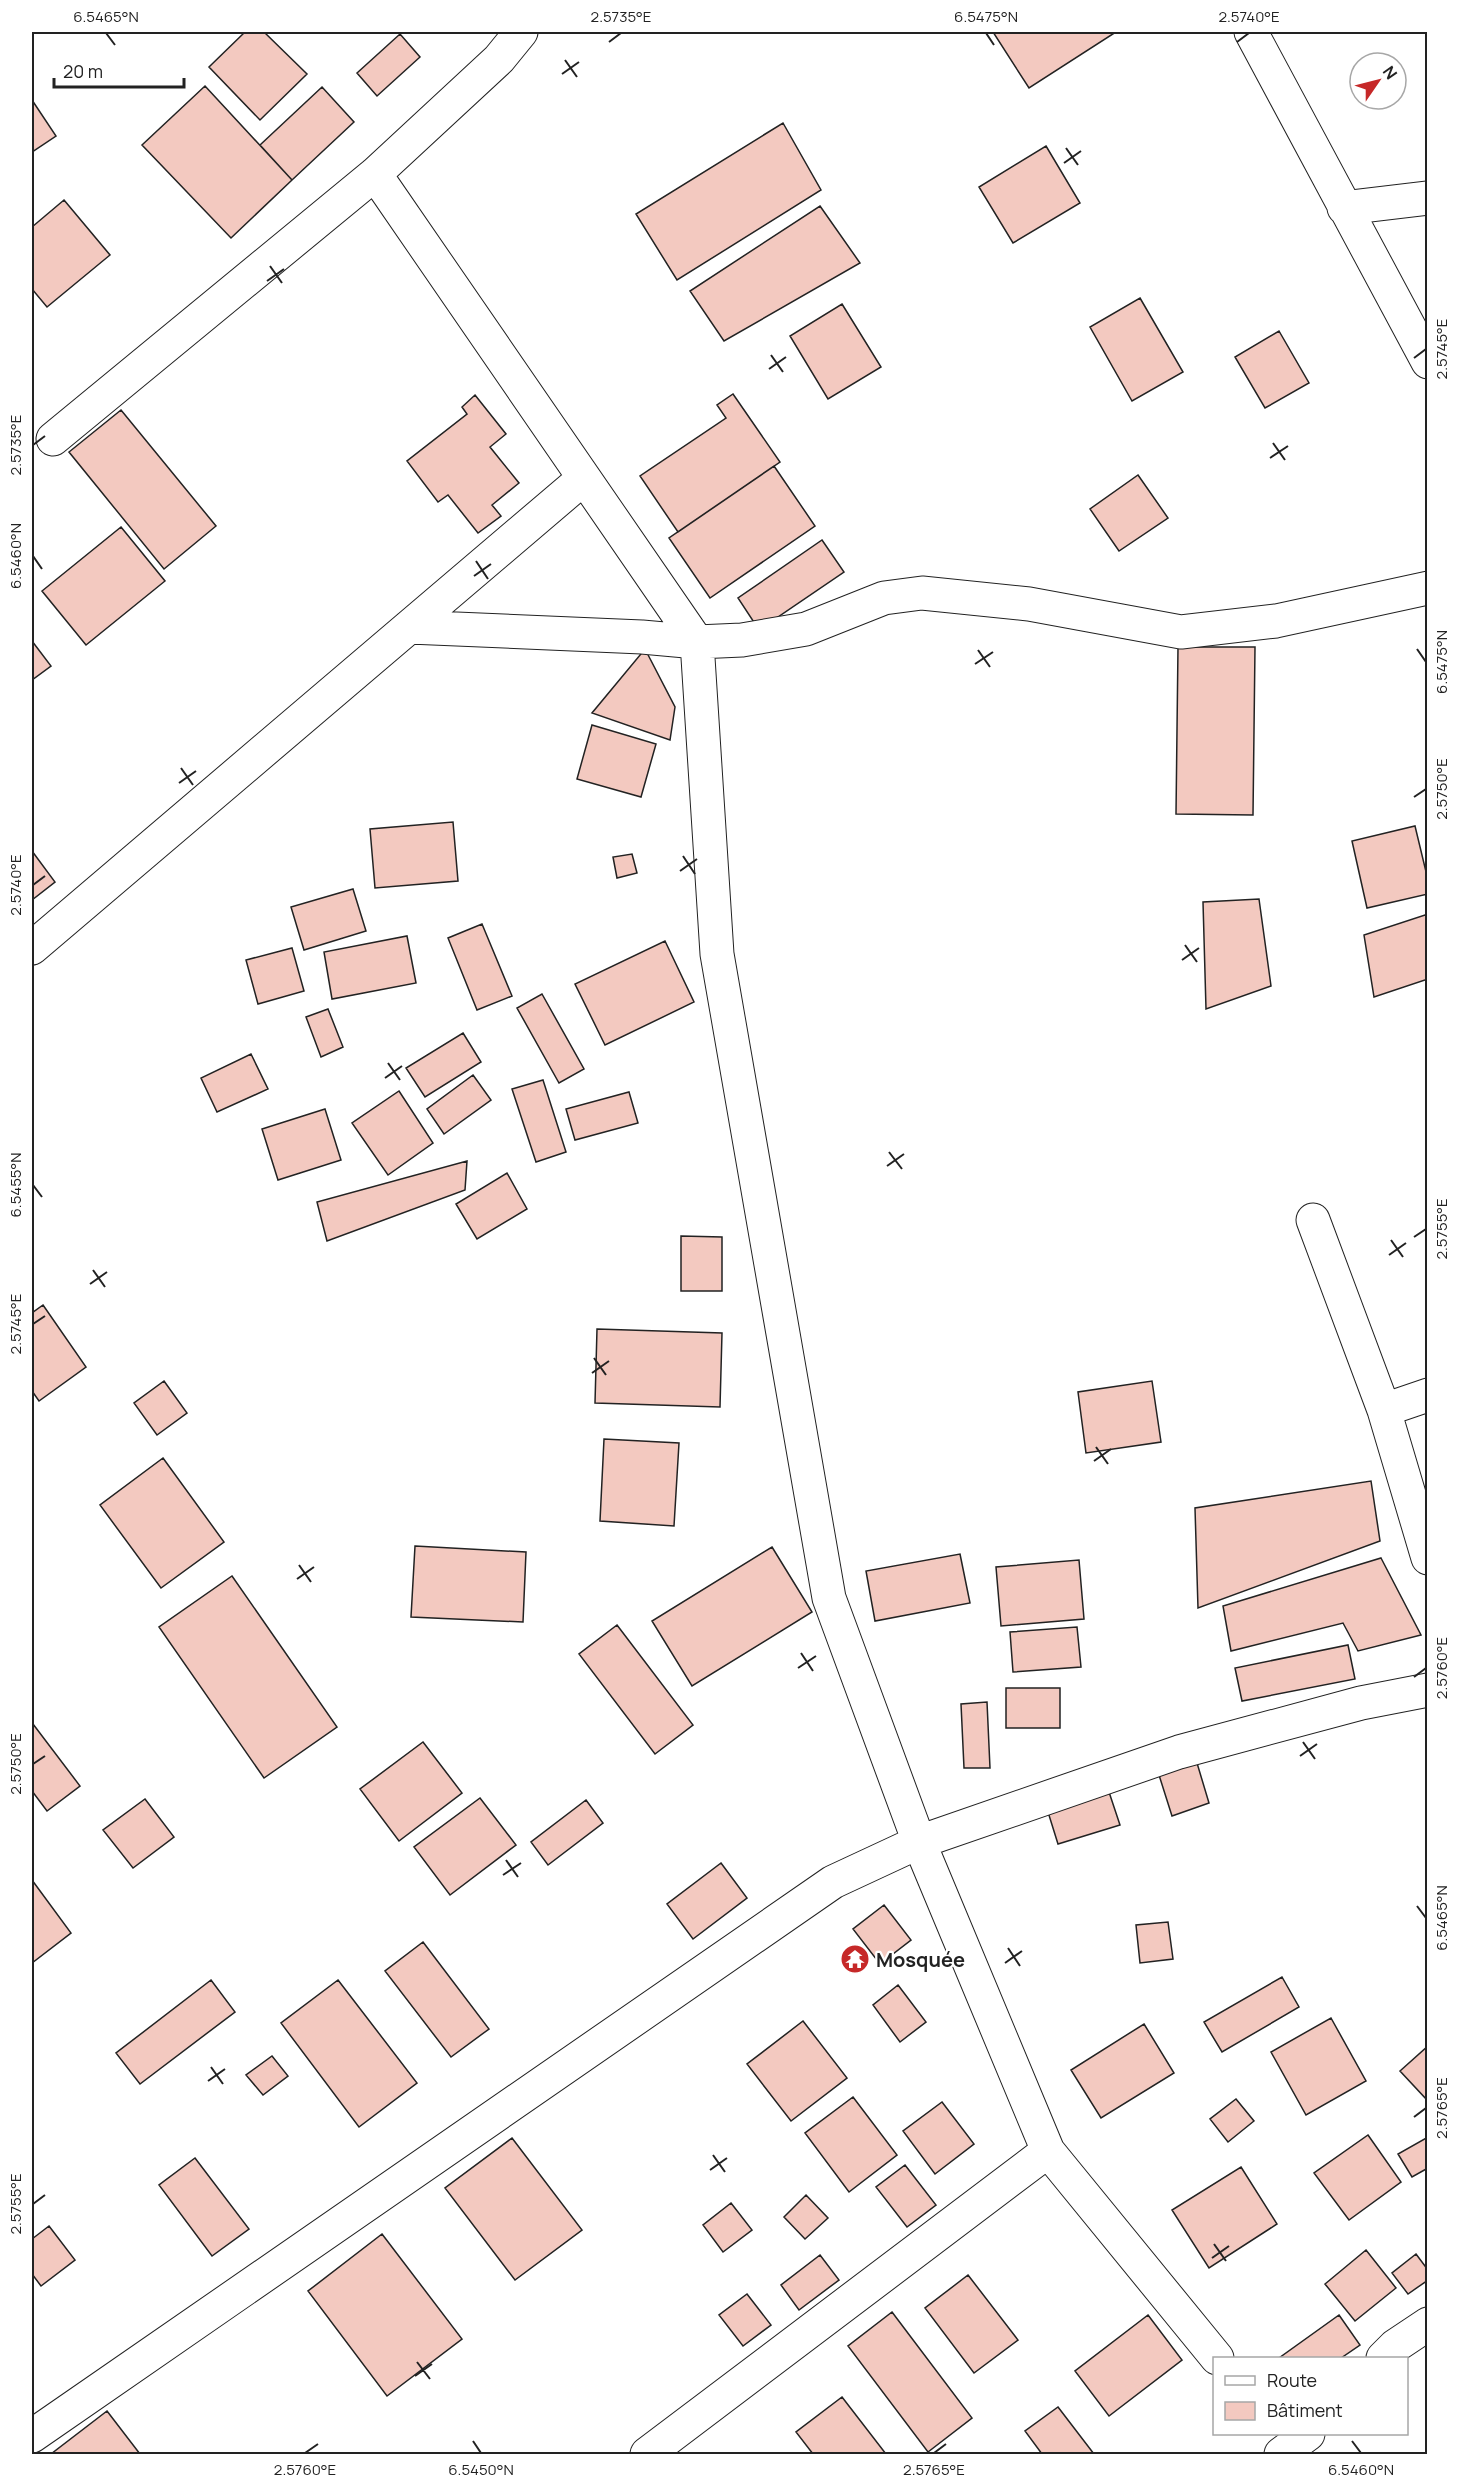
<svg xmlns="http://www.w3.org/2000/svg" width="1459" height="2486" font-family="Manrope,sans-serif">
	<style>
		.building { fill: #f3c9c0; stroke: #222; stroke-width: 1.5 }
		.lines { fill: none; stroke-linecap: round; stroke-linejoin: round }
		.minor-casing { stroke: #222; stroke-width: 35 }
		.minor { stroke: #fff; stroke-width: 33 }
		.ticks { fill: none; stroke: #222; stroke-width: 2 }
		.labels { text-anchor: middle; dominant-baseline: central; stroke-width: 4.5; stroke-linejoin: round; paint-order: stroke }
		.poi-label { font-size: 20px; font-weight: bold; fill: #222; stroke: #fff; text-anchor: start }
		.neatline { fill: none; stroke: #222; stroke-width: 2 }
		.ticks-label { font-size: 15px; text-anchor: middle; fill: #222 }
	</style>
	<rect width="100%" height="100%" fill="#fff"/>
	<path class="building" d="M245,32H264L307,74L260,120L209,67Z
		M993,32H1116L1029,88Z
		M400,34L420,57L377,96L357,73Z
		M205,86L292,180L231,238L142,145Z
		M322,87L354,122L292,180L260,145Z
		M32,100L56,136L32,152Z
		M783,123L821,190L677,280L636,214Z
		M1046,146L1080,203L1013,243L979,187Z
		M64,200L110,255L47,307L32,289V227Z
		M820,206L860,263L724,341L690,291Z
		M1140,298L1183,372L1132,401L1090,327Z
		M842,304L881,367L828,399L790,336Z
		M1279,331L1309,383L1265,408L1235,357Z
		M733,394L780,462L678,532L640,476L726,418L717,405Z
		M475,395L506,434L490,447L519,483L492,505L501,516L478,533L448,495L438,502L407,461L467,414L462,407Z
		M121,410L216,526L164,569L69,452Z
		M774,466L815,526L710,598L669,538Z
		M1138,475L1168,518L1119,551L1090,509Z
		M121,527L165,581L86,645L42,591Z
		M822,540L844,572L759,630L738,598Z
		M32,641L51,666L32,680Z
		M1178,647H1255L1253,815L1176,814Z
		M645,649L675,707L670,740L592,713Z
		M592,725L656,744L641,797L577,779Z
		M453,822L458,881L375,888L370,829Z
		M1415,826L1428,880V894L1367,908L1352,841Z
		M32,851L55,882L32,900Z
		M632,854L637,873L617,878L613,857Z
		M353,889L366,931L304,950L291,907Z
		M1259,899L1271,986L1206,1009L1203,902Z
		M1428,914V979L1374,997L1364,935Z
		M482,924L512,996L477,1010L448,938Z
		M407,936L416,983L332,999L324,952Z
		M665,941L694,1002L605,1045L575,984Z
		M292,948L304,991L258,1004L246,960Z
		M542,994L584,1069L559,1083L517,1008Z
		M328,1009L343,1047L321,1057L306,1017Z
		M463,1033L481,1062L425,1097L406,1068Z
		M251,1054L268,1089L217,1112L201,1078Z
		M473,1075L491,1100L444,1134L427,1109Z
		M543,1080L566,1152L536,1162L512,1089Z
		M399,1091L433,1143L388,1175L352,1123Z
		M629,1092L638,1123L575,1140L566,1109Z
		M325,1109L341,1160L278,1180L262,1129Z
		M467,1161L465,1190L327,1241L317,1202Z
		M507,1173L527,1209L477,1239L456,1204Z
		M681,1236L722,1237V1291H681Z
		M43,1305L86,1367L39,1401L32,1391V1313Z
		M597,1329L722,1333L720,1407L595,1403Z
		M164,1381L187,1413L157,1435L134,1403Z
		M1152,1381L1161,1442L1086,1453L1078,1392Z
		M604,1439L679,1443L674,1526L600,1521Z
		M163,1458L224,1542L161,1588L100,1505Z
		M1371,1481L1380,1541L1198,1608L1195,1508Z
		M415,1546L526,1552L523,1622L411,1617Z
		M772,1547L812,1612L692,1686L652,1621Z
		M960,1554L970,1603L875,1621L866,1571Z
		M1381,1558L1421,1635L1358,1651L1343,1623L1231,1651L1223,1606Z
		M1079,1560L1084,1619L1001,1626L996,1567Z
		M232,1576L337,1727L264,1778L159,1627Z
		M617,1625L693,1725L655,1754L579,1654Z
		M1077,1627L1081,1667L1013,1672L1010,1632Z
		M1348,1645L1355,1679L1242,1701L1235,1668Z
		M1006,1688H1060V1728H1006Z
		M987,1702L990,1768H964L961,1704Z
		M33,1724L80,1786L47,1811L32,1791Z
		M423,1742L462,1793L399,1841L360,1789Z
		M1197,1763L1209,1803L1172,1816L1159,1775Z
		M1109,1792L1120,1825L1058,1844L1048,1812Z
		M480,1798L516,1845L450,1895L414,1847Z
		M145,1799L174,1837L133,1868L103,1830Z
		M586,1800L603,1823L548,1865L531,1842Z
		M721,1863L747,1898L693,1939L667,1904Z
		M32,1880L71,1933L32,1963Z
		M884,1905L911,1940L880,1964L853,1929Z
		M1168,1922L1173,1959L1140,1963L1136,1925Z
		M423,1942L489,2029L451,2057L385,1971Z
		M1282,1977L1299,2007L1222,2052L1204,2022Z
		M211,1980L235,2012L140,2084L116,2053Z
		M338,1980L417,2083L359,2127L281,2023Z
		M898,1985L926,2022L900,2042L873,2005Z
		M1331,2018L1366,2081L1306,2115L1271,2052Z
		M803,2021L847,2078L791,2121L747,2064Z
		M1144,2024L1174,2073L1101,2118L1071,2070Z
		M1428,2046V2101L1400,2071Z
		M272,2056L288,2076L263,2095L246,2075Z
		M853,2097L897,2155L849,2192L805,2133Z
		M1236,2099L1254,2121L1228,2142L1210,2119Z
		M942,2102L974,2144L935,2174L903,2131Z
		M1368,2135L1401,2182L1349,2220L1314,2173Z
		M1428,2137V2168L1412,2177L1398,2154Z
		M512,2138L582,2230L515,2280L445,2188Z
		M195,2158L249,2229L212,2256L159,2185Z
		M905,2165L936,2205L907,2227L876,2187Z
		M1241,2167L1277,2224L1209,2268L1172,2210Z
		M806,2195L828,2218L805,2239L784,2217Z
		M731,2203L752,2230L723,2252L703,2225Z
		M49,2226L75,2260L41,2286L32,2274V2239Z
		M382,2234L462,2339L387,2396L308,2291Z
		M1366,2250L1396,2288L1355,2321L1325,2284Z
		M1416,2254L1428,2270V2280L1408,2294L1392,2273Z
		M820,2255L839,2280L799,2310L781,2285Z
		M968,2275L1018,2340L974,2373L925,2308Z
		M747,2294L771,2325L743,2346L719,2315Z
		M892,2312L972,2418L928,2452L848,2346Z
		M1148,2315L1182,2360L1109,2416L1075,2371Z
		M1339,2315L1360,2345L1341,2358H1279Z
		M842,2397L886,2454H813L796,2432Z
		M1058,2407L1094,2454H1042L1025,2431Z
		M107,2411L140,2454H51Z"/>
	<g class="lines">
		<g class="minor-casing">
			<path id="minor" d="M1251,32L1428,362
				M375,174L697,642L717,954L829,1598L919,1842L1048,2151L1217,2358
				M1344,208L1428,198
				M53,439L375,174L499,59L521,32
				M409,627L642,637L697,642L742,640L806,629L884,598L922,593L1029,604L1181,632L1276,621L1428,588
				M32,948L584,478
				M1313,1220L1384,1410L1428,1558
				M1384,1410L1428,1395
				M1383,2358L1395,2346L1428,2324
				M32,2436L833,1882L919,1842L1179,1752L1361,1703L1428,1690
				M647,2454L1048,2151
				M1281,2454L1308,2434"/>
		</g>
		<use href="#minor" class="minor"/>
	</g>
	<path class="ticks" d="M106,33L115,45M986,33L994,45M609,42L621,33M1237,42L1249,33M565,60L577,77M562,74L579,62M1066,148L1078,165M1064,163L1081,151M270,266L282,283M267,281L284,269M771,355L783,372M1414,358L1426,349M769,369L786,357M1273,443L1285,460M33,445L45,436M1270,458L1288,446M33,556L42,569M476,561L488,579M474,576L491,564M1417,649L1426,662M978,650L990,667M975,664L993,652M181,768L193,785M179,783L196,771M1414,797L1426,789M683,856L695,874M680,871L697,859M33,885L45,876M1185,945L1197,962M1182,960L1199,948M388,1063L400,1080M385,1078L402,1066M889,1152L902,1169M887,1166L904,1154M33,1185L42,1197M1414,1237L1426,1229M1391,1240L1403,1257M1389,1255L1406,1243M93,1270L105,1287M90,1284L107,1272M33,1324L45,1316M594,1358L606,1375M592,1373L609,1361M1096,1447L1108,1464M1094,1461L1111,1449M299,1565L311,1582M297,1579L314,1567M801,1653L813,1671M798,1668L816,1656M1414,1677L1426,1668M1303,1742L1315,1759M1300,1756L1317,1744M33,1764L45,1756M506,1860L518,1877M503,1875L521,1863M1417,1906L1426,1918M1008,1948L1020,1966M1005,1963L1022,1951M211,2067L223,2084M208,2081L225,2069M1414,2117L1426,2108M713,2155L725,2172M710,2170L727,2158M33,2204L45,2195M1214,2244L1226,2261M1212,2258L1229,2246M417,2362L430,2379M415,2376L432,2364M473,2441L481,2453M1352,2441L1361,2453M305,2453L318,2444M934,2453L946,2444"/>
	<defs>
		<g id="temple-disc" transform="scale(1.5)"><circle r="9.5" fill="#c62828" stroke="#fff"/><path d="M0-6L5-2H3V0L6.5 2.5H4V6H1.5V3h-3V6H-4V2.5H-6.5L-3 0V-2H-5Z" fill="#fff"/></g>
	</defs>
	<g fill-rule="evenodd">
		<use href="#temple-disc" x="855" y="1959"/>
	</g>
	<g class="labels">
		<g class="poi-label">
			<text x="876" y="1959">Mosquée</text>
		</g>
	</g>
	<rect width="1459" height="2486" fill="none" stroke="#ffffff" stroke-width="66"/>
	<rect x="1213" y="2357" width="195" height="78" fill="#ffffff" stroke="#a7a7a7" stroke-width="1.5"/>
	<rect x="1225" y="2376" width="30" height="9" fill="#ffffff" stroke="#a7a7a7" stroke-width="1.5"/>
	<text x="1267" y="2387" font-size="18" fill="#222222">Route</text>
	<rect x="1225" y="2402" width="30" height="18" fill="#f3c9c0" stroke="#a7a7a7" stroke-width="1.5"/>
	<text x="1267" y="2417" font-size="18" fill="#222222">Bâtiment</text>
	<g transform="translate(1378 81) rotate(55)"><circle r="28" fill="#ffffff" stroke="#a7a7a7" stroke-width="1.5"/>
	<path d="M0-4.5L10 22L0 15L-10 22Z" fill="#c62828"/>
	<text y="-9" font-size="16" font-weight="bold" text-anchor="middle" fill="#222222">N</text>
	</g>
	<path d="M54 78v9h130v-9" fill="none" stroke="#222222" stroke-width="3"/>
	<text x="63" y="78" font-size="18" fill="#222222" stroke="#ffffff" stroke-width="4.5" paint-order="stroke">20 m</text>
	<rect x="33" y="33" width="1393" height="2420" class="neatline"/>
	<g class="ticks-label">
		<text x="106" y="22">6.5465°N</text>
		<text x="621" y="22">2.5735°E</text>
		<text x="986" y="22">6.5475°N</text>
		<text x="1249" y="22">2.5740°E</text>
		<text transform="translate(1442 349) rotate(-90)" y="5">2.5745°E</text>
		<text transform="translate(16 445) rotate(-90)" y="5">2.5735°E</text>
		<text transform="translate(16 556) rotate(-90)" y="5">6.5460°N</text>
		<text transform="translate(1442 662) rotate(-90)" y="5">6.5475°N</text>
		<text transform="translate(1442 789) rotate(-90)" y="5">2.5750°E</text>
		<text transform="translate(16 885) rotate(-90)" y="5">2.5740°E</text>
		<text transform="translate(16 1185) rotate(-90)" y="5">6.5455°N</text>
		<text transform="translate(1442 1229) rotate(-90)" y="5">2.5755°E</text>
		<text transform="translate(16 1324) rotate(-90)" y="5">2.5745°E</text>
		<text transform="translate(1442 1668) rotate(-90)" y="5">2.5760°E</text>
		<text transform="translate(16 1764) rotate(-90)" y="5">2.5750°E</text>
		<text transform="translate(1442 1918) rotate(-90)" y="5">6.5465°N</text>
		<text transform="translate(1442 2108) rotate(-90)" y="5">2.5765°E</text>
		<text transform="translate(16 2204) rotate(-90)" y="5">2.5755°E</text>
		<text x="305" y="2475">2.5760°E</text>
		<text x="481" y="2475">6.5450°N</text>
		<text x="934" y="2475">2.5765°E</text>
		<text x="1361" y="2475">6.5460°N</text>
	</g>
</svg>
